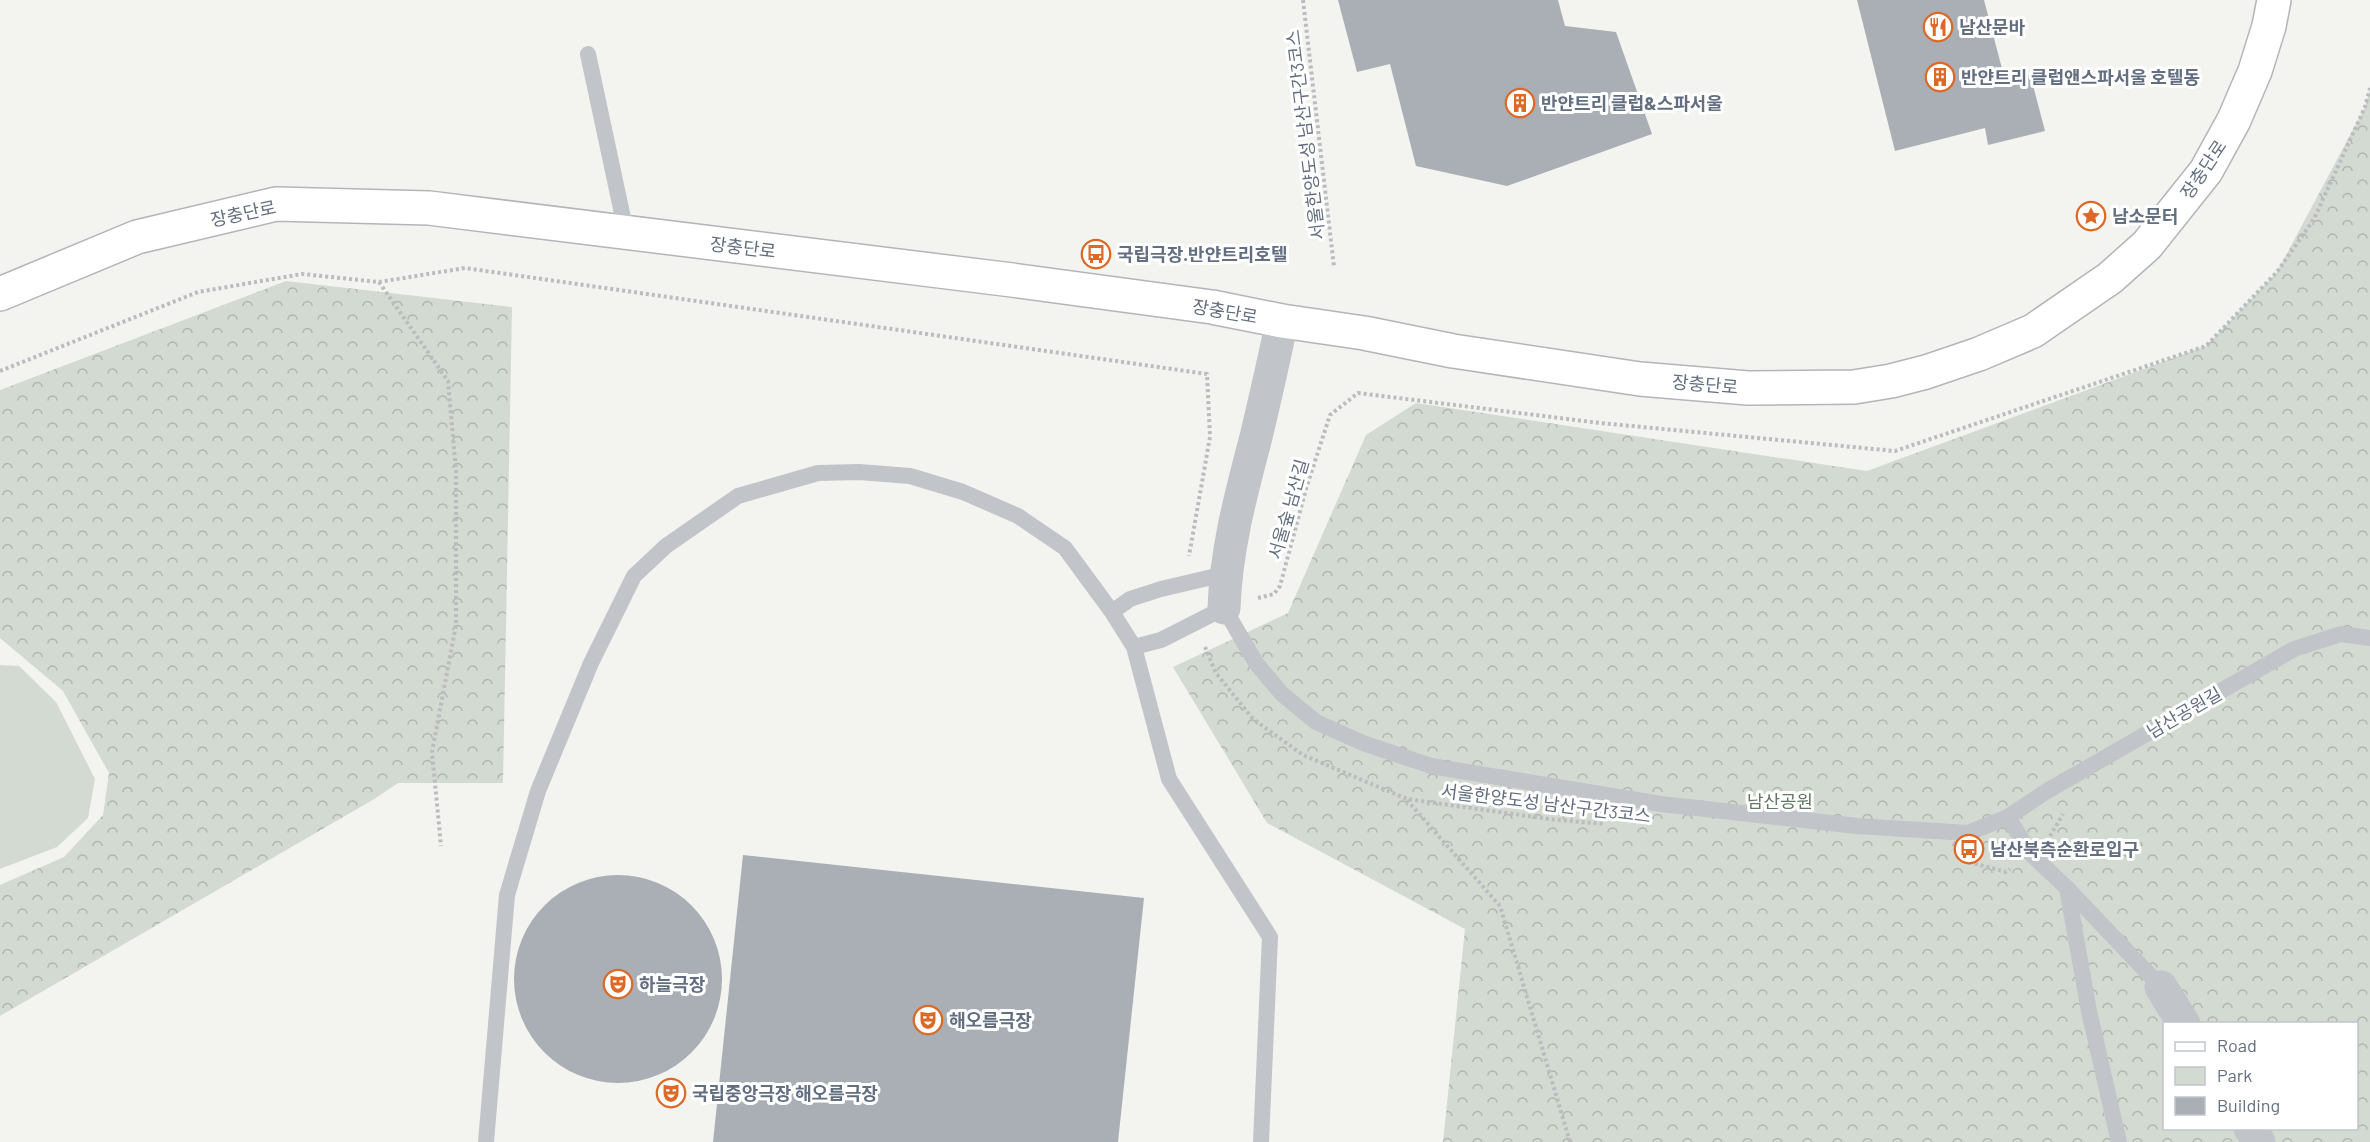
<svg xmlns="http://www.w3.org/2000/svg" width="2370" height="1142" font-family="Barlow,'Noto Sans KR',sans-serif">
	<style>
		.green { fill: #d3dad1 }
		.forest { fill: url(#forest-crowns); fill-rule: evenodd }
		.building { fill: #aaafb5 }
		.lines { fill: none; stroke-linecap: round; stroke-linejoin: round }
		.primary-casing { stroke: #b2b5ba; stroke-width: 36 }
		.path { stroke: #bbbcbf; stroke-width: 4; stroke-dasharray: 3 3; stroke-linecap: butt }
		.lane { stroke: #c1c4c8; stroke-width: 16 }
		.street { stroke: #c1c4c8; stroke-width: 33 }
		.primary { stroke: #fff; stroke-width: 33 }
		.labels { text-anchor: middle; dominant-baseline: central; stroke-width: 6; stroke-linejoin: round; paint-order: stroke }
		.poi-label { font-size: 18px; font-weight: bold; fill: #636f80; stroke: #fff; text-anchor: start }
		.street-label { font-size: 18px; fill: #636f80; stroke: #fff }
		.park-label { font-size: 18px; fill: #637762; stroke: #fff }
	</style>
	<defs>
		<pattern id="forest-crowns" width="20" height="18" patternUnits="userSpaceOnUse" patternTransform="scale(1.5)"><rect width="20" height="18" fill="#d3dad1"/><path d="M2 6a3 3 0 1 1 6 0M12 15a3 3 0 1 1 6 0" fill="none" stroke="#afb5af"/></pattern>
	</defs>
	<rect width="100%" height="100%" fill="#f3f4ef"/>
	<path class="green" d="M0,665L19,666L56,702L95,779L88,818L57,847L0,869Z"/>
	<path class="forest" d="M2370,88V1142H1443L1465,929L1267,823L1173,667L1288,613L1366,435L1416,403L1867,471L2206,346L2277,272L2365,107ZM2164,1024H2356V1128H2164Z
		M286,281L512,307L503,783H398L376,798L0,1016V885L64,857L103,815L109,773L63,691L0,638V390Z"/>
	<path class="building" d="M1338,0H1558L1565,26L1616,32L1652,134L1507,186L1416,166L1390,64L1357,72Z
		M1857,0H1984L2005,80L2030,74L2045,131L1988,145L1985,128L1895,151Z
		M743,855L1144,898L1118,1142H713Z
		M514 979a104 104 0 1 1 208 0a104 104 0 1 1-208 0Z"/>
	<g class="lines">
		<g class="primary-casing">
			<path id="primary" d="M0,294L137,237L276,204L429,208L1012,280L1212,307L1282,321L1364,333L1453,351L1640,379L1748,388L1854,387L1891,381L1926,372L1979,354L2033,331L2110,278L2147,245L2206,171L2234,120L2255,71L2269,26L2274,0"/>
		</g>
		<path class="path" d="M1303,0L1334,267
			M379,282L448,381L456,471V625L432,752L441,846
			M0,371L198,292L302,274L379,282L465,268L1207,374L1210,437L1189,556
			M1258,598L1274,594L1280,586L1306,489L1330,415L1358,393L1600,423L1895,451L2206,346L2277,272L2314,219L2365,107L2370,88
			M1205,647L1216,673L1253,719L1303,755L1407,799L1549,819L1604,824
			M1407,800L1500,906L1570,1142
			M2050,836L2063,814
			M1969,862L2006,872L2010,869"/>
		<path class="lane" d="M588,54L626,232
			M1112,612L1130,599L1161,589L1225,574
			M1134,647L1161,640L1224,608L1256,663L1282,694L1316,722L1363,743L1431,766L1661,804L1857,826L1968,833L2008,817L2047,791L2294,649L2341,634L2370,638
			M2008,817L2030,853L2067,888L2161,987
			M2067,888L2089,1011L2119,1142
			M486,1142L507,895L538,791L591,663L634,576L666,546L738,496L818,473L859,472L910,476L963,492L1018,516L1065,548L1112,612L1134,647L1169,779L1270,937L1261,1142"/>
		<path class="street" d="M1224,608C1226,549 1241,494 1256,437C1265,399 1274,360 1282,321
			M2161,987L2184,1024
			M2250,1128L2259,1142"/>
		<use href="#primary" class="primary"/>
	</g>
	<defs>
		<g id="restaurant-ring" transform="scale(1.5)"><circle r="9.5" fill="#fff" stroke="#de6825" stroke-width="1.5"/><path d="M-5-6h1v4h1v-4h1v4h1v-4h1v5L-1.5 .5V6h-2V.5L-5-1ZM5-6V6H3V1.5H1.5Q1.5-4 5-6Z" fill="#de6825"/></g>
		<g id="building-ring" transform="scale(1.5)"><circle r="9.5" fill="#fff" stroke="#de6825" stroke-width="1.5"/><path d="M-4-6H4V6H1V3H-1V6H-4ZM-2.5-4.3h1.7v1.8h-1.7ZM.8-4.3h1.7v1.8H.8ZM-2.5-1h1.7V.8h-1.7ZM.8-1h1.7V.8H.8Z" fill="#de6825"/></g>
		<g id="sight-ring" transform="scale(1.5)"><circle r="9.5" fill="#fff" stroke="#de6825" stroke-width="1.5"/><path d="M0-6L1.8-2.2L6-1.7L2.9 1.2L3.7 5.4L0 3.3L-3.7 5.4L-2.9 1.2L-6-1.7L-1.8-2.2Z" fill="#de6825"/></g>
		<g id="bus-ring" transform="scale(1.5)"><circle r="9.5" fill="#fff" stroke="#de6825" stroke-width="1.5"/><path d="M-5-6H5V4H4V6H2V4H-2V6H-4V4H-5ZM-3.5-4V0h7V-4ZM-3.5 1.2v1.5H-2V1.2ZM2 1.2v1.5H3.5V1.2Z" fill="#de6825"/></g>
		<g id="theatre-ring" transform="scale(1.5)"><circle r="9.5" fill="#fff" stroke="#de6825" stroke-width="1.5"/><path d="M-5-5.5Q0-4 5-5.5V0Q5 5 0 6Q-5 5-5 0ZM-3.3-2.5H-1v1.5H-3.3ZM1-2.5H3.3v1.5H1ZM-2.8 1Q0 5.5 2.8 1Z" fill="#de6825"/></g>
	</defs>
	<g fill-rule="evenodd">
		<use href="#restaurant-ring" x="1938" y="27"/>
		<use href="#building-ring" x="1940" y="77"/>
		<use href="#building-ring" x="1520" y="103"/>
		<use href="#sight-ring" x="2091" y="216"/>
		<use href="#bus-ring" x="1096" y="254"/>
		<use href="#bus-ring" x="1969" y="849"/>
		<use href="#theatre-ring" x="618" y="984"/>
		<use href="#theatre-ring" x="928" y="1020"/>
		<use href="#theatre-ring" x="671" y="1093"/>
	</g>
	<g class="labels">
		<g class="poi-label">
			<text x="1959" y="27">남산문바</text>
			<text x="1961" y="77">반얀트리 클럽앤스파서울 호텔동</text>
			<text x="1541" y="103">반얀트리 클럽&amp;스파서울</text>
			<text x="2112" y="216">남소문터</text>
			<text x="1117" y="254">국립극장.반얀트리호텔</text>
			<text x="1990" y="849">남산북측순환로입구</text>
			<text x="639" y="984">하늘극장</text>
			<text x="949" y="1020">해오름극장</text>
			<text x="692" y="1093">국립중앙극장 해오름극장</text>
		</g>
		<g class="street-label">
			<text transform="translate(1305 135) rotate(-97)">서울한양도성 남산구간3코스</text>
			<text transform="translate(2203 169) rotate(-56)">장충단로</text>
			<text transform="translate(243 213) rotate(-12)">장충단로</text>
			<text transform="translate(743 247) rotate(7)">장충단로</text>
			<text transform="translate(1225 311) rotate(10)">장충단로</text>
			<text transform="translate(1705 384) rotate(5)">장충단로</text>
			<text transform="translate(1288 509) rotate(-74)">서울숲 남산길</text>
			<text transform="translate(2184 712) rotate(-30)">남산공원길</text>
			<text transform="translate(1546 803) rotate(7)">서울한양도성 남산구간3코스</text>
		</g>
		<g class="park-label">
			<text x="1780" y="801">남산공원</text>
		</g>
	</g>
	<rect x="2163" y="1022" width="195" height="108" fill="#ffffff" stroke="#c1c5cc" stroke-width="1.5"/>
	<rect x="2175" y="1042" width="30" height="9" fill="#ffffff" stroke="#c1c5cc" stroke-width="1.5"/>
	<text x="2217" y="1052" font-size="18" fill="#636f80">Road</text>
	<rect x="2175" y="1067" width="30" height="18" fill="#d3dad1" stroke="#c1c5cc" stroke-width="1.5"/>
	<text x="2217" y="1082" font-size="18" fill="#636f80">Park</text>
	<rect x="2175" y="1097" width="30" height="18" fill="#aaafb5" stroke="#c1c5cc" stroke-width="1.5"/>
	<text x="2217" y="1112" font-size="18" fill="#636f80">Building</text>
</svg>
